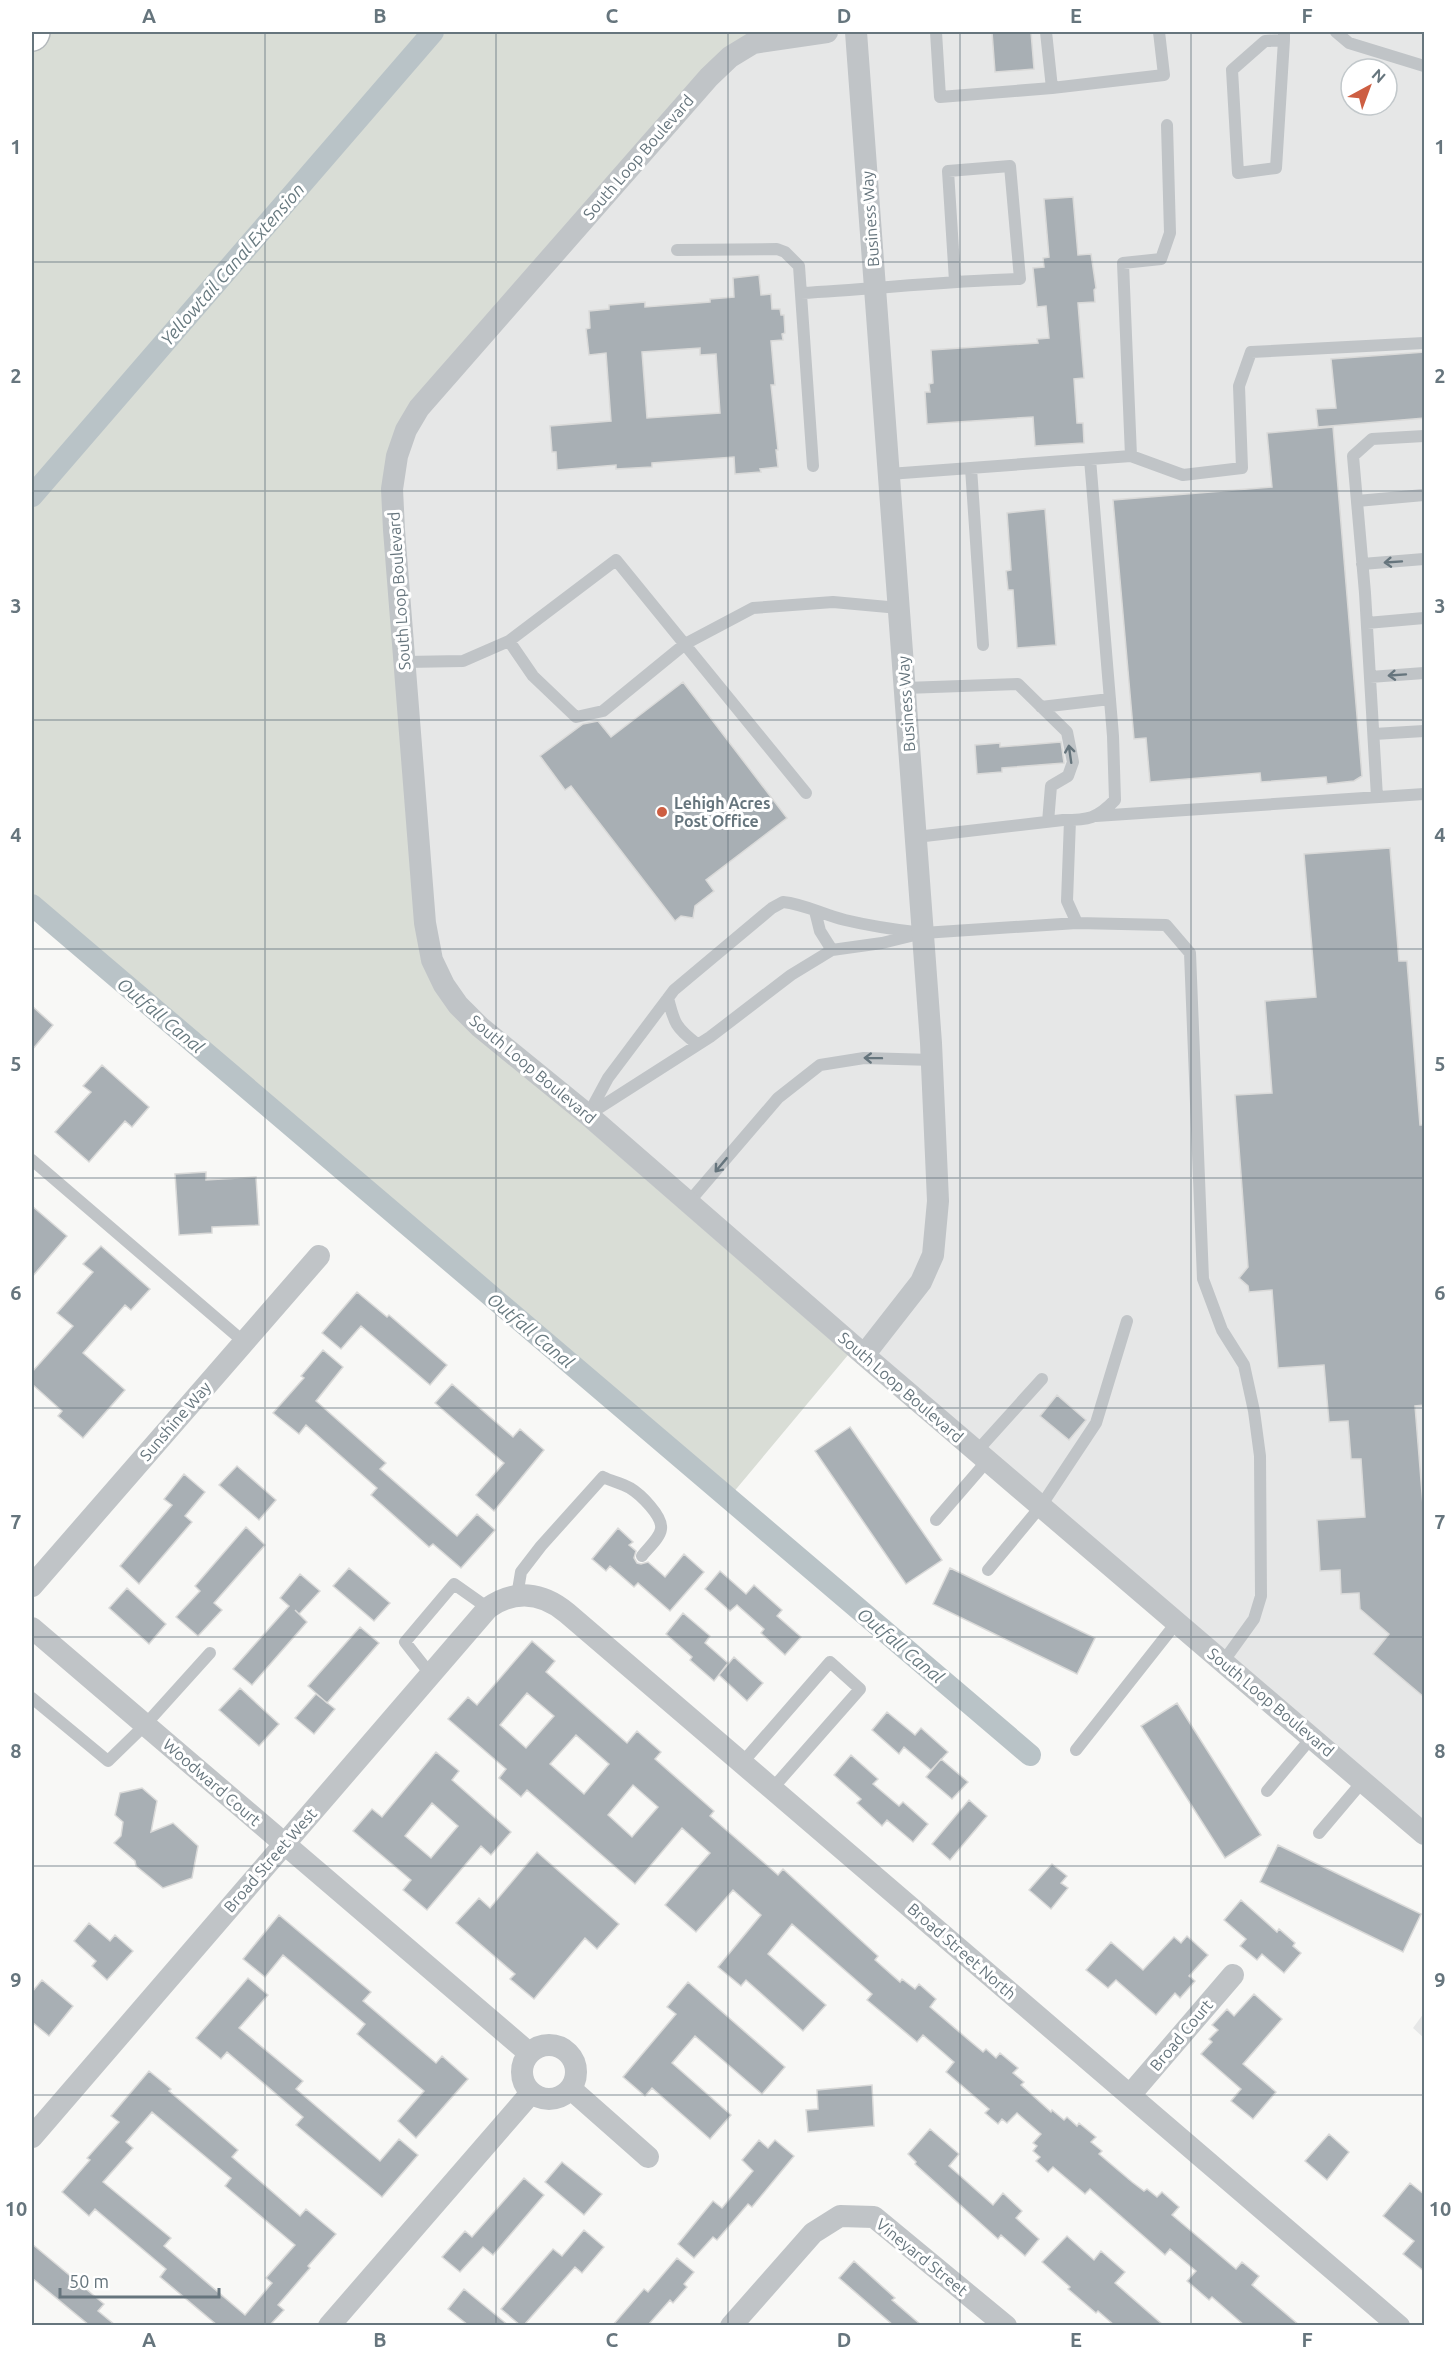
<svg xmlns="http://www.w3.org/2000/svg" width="1456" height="2357" font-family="Ubuntu,sans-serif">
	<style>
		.built { fill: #e6e7e7; fill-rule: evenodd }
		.green { fill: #d9ddd6 }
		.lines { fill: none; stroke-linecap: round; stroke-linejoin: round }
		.canal { stroke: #b9c3c7; stroke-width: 22 }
		.building { fill: #a8afb4; stroke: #dadad9; stroke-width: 1.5; fill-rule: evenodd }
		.secondary-casing { stroke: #b3b8bb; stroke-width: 36 }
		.lane { stroke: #c0c4c7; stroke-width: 12 }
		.street { stroke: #c0c4c7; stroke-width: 22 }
		.secondary { stroke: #fff; stroke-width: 33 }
		.oneway { stroke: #66757d }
		.grid { fill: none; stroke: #66757d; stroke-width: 1.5; stroke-opacity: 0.55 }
		.poi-dot { fill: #cd5e42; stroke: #fff; stroke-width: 2 }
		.labels { text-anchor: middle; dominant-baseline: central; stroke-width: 6; stroke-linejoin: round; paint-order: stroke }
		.street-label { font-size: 16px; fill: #66757d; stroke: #fff }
		.poi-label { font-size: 16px; font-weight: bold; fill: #66757d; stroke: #fff; text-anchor: start }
		.water-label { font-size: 18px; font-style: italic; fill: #67797f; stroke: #fff }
		.neatline { fill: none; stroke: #66757d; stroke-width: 2 }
		.grid-label { font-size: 20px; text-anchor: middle; font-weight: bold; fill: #66757d }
	</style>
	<rect width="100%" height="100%" fill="#f8f8f6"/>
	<path class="built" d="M827,32H1424V1834L480,1027L432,960L394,530L406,430L730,57ZM1351,69H1387V105H1351Z
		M1424,2013V2038L1413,2028Z"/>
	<path class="green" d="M48,32H761L397,425L422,963L581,1123L848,1355L732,1494L32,894V50Z"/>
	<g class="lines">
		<path class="canal" d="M32,496L433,32
			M32,905L1030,1755"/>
	</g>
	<path class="building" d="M992,32H1031L1034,69L995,72Z
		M1073,197L1078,255L1091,254L1096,288L1094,290L1095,302L1078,303L1084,378L1074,379L1077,423H1083L1084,443L1035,446L1033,417L927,424L925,392H930L929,384L933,383L931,350L1038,343L1037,339L1049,338L1046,306L1037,307L1033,268L1044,267L1043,258L1049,257L1044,199Z
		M759,275L761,295L771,294L772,309H780L781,315H784L785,333L782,334L783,340L771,341L775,385H771L778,450H776L778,467L760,469L761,472L735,474L734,457L652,463V467L616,469V465L557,470L556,452H552L550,426L611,421L606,353L589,355L586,329L590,328L589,311L609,309V305L645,302V307L710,302V299L734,297L733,278ZM700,348V355L716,354L720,413L647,418L642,352Z
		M1425,352V418L1318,427L1316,409L1336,408L1331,359Z
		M1333,427L1362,776L1354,781L1327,784L1326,777L1261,782L1260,773L1150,782L1146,738L1134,739L1113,500L1272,487L1267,433Z
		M1045,509L1056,645L1017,648L1013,590H1008L1006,571L1011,570L1007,513Z
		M683,682L787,818L706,880L714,891L695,906L693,918L681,916L675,921L571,786L565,790L540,756L583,724L598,721L611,737Z
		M1061,742L1064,763L1002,768V772L977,774L975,745L1000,743V747Z
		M1390,848L1399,961H1407L1420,1125H1425V1405L1415,1406L1425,1530V1698L1373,1654L1389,1634L1360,1609L1359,1593L1341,1594L1340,1570L1320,1571L1317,1520L1365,1517L1361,1459H1351L1348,1421L1329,1422L1324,1365L1278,1368L1272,1290L1249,1292L1248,1286L1239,1278L1248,1267L1235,1095L1272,1093L1265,1001L1316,997L1304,854Z
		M32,1006L53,1025L32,1050Z
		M102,1065L149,1107L132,1127L125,1121L89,1162L55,1132L91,1092L83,1086Z
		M206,1172V1180L256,1177L259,1225L212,1227V1233L179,1235L175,1174Z
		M32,1206L67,1236L32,1277Z
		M101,1246L150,1289L131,1310L125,1305L83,1353L125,1390L83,1438L58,1416L62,1411L32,1384V1372L73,1326L57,1313L93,1272L83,1264Z
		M357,1292L387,1317L389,1315L447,1365L430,1385L361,1326L341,1349L322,1333Z
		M323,1350L343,1367L316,1401L386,1463L380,1469L457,1536L477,1514L495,1530L461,1568L433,1544L429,1547L371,1495L377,1488L306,1425L299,1434L273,1413L304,1378L301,1376Z
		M452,1384L513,1437L520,1429L544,1450L494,1511L476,1495L504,1463L435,1403Z
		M1057,1395L1086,1420L1069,1440L1040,1416Z
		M850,1427L942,1560L906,1584L815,1451Z
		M237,1466L276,1500L259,1520L219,1485Z
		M184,1474L205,1492L185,1516L192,1522L139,1584L120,1566L172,1505L164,1499Z
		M246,1527L265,1545L214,1603L222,1610L198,1636L176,1617L200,1591L195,1586Z
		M618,1528L633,1542L629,1545L636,1551L634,1558L637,1563L641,1564L648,1562L665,1577L684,1554L704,1572L670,1611L638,1583L634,1587L610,1566L606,1571L592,1559Z
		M349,1568L390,1603L374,1621L333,1586Z
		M950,1568L1095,1638L1077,1674L933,1604Z
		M720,1571L746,1594L754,1585L782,1610L777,1616L801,1637L785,1655L761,1633L764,1629L737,1605L730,1611L705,1589Z
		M300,1574L320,1591L299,1614L295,1610L307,1622L252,1685L233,1669L289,1606L280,1598Z
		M127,1588L166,1624L149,1644L109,1608Z
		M683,1613L710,1636L705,1643L728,1663L714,1681L690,1660L692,1657L666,1634Z
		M360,1627L379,1643L327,1703L308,1686Z
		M532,1641L555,1661L546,1672L627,1743L637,1731L661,1752L655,1759L714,1811L710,1816L778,1875L783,1869L878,1956L875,1960L900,1982L902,1979L915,1989L919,1984L936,1999L930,2007L971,2042L983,2052L986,2049L996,2058L1000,2053L1018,2068L1013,2073L1024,2082L1021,2085L1051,2112L1052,2110L1064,2120L1067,2117L1077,2126L1079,2123L1096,2137L1091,2142L1102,2151L1099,2154L1132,2182L1144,2191L1147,2189L1157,2197L1162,2192L1179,2207L1172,2215L1236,2269L1242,2262L1259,2276L1252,2285L1299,2325H1244L1212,2297L1209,2300L1187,2281L1196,2271L1170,2249L1165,2255L1090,2189L1085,2194L1053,2167L1048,2172L1036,2161L1040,2157L1033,2151L1037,2146L1033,2143L1041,2134L1017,2113L1007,2123L1002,2119L998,2124L985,2113L989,2109L946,2072L954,2062L923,2035L917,2042L867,2000L872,1994L792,1924L768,1954L826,2005L803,2031L746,1980L741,1986L718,1967L761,1915L733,1890L696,1932L665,1905L710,1853L682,1828L635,1884L527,1790L521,1797L499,1778L506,1769L448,1719L468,1697L477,1705ZM527,1693L554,1716L526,1748L500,1725ZM576,1735L609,1764L584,1794L550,1764ZM633,1785L658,1807L632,1837L608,1815Z
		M734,1657L763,1683L747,1701L719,1675Z
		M240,1688L279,1724L259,1746L219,1710Z
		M316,1694L335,1709L314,1734L295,1718Z
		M1177,1703L1261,1835L1225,1858L1141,1726Z
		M887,1712L915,1735L921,1728L948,1752L931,1770L904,1747L899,1754L872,1730Z
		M436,1752L459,1771L452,1780L511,1832L491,1855L481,1846L427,1910L403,1890L411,1880L353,1831L372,1809L382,1817ZM432,1803L458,1826L431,1858L405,1836Z
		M851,1755L878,1779L873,1784L899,1806L903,1802L928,1824L913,1842L887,1820L882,1826L857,1803L861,1799L834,1775Z
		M941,1759L968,1782L952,1799L926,1777Z
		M142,1788L157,1801L151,1832L173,1823L198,1846L192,1878L163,1888L136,1866L135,1861L114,1843L121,1836L123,1822L115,1815L120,1793Z
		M969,1800L987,1816L950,1860L932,1844Z
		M1278,1845L1421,1914L1403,1952L1260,1882Z
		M537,1852L619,1924L597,1949L585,1938L534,1999L510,1979L515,1974L456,1923L479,1898L490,1908Z
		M1052,1864L1067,1876L1061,1883L1068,1888L1051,1909L1029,1890Z
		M1241,1900L1277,1932L1279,1929L1295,1943L1293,1946L1301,1953L1284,1973L1262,1954L1257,1960L1240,1946L1246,1939L1224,1920Z
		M279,1915L371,1992L363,2001L436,2063L442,2056L468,2079L416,2138L398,2121L424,2091L357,2034L365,2024L283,1955L265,1977L243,1959Z
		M89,1923L110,1941L115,1935L133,1951L107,1980L92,1966L96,1961L74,1941Z
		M1187,1936L1208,1955L1189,1976L1195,1981L1180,1998L1175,1993L1156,2015L1116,1980L1108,1988L1086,1970L1111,1942L1143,1970L1174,1937L1181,1943Z
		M248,1978L268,1995L239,2028L303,2081L296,2089L380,2161L399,2139L418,2155L382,2197L296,2125L303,2117L227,2052L221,2059L196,2038Z
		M42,1980L73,2006L49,2036L32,2022V1992Z
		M688,1982L785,2067L762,2094L695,2036L672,2063L731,2115L710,2139L652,2088L645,2096L623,2077L676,2014L667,2007Z
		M1254,1994L1282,2019L1243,2064L1276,2092L1253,2119L1231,2101L1241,2089L1201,2054L1212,2042L1209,2039L1218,2030L1212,2025L1227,2009L1234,2016Z
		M149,2071L171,2089L169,2091L238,2150L232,2157L300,2216L306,2209L336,2234L308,2266L310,2268L278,2305L284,2310L270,2325H217L160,2277L166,2269L95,2209L89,2216L62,2192L90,2160L87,2158L119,2122L111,2116ZM152,2112L231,2178L225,2186L295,2245L266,2278L272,2283L245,2315L164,2246L171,2238L103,2182L133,2148L126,2142Z
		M872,2085L874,2126L808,2132L806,2110L818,2109L817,2090Z
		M930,2129L959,2154L949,2166L993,2205L1003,2193L1022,2211L1016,2218L1039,2239L1025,2256L1001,2235L998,2239L915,2164L916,2162L908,2154Z
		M1329,2134L1349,2152L1327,2180L1305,2161Z
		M759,2140L768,2148L775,2140L794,2156L752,2207L748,2204L717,2240L713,2237L694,2258L678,2244L713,2201L722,2208L753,2171L742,2160Z
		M562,2162L602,2194L584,2215L545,2182Z
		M524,2178L544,2195L493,2255L483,2247L460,2272L442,2257L465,2231L472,2237Z
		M1410,2183L1425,2195V2272L1403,2254L1414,2241L1383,2216Z
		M584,2230L604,2247L582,2273L575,2267L524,2325H520L501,2309L553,2249L562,2256Z
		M1067,2236L1094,2260L1101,2251L1125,2272L1115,2283L1163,2325H1114L1098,2311L1096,2313L1068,2289L1070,2287L1042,2262Z
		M32,2244L104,2304L98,2311L115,2325H89L32,2278Z
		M677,2258L694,2272L684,2284L687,2287L673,2303L670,2300L648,2325H613L644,2289L648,2292Z
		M854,2261L895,2298L892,2300L921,2325H893L839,2278Z
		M464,2289L508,2325H468L448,2309Z"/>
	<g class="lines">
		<g class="secondary-casing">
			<path id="secondary" d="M32,34L33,32"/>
		</g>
		<path class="lane" d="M936,32L940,97L1052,88
			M1046,32L1052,88L1164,75L1159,32
			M1336,32L1349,43L1424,66
			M1284,40L1265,41L1232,70L1238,173L1276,168L1284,40V32
			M677,250L777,249L785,252L799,266L813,466
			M801,293C874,289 947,281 1020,279L1010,166L948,171L955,281
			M1131,456L1123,263L1161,259L1170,233L1167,125
			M971,468L983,645
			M889,474L1131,456L1183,475L1242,468L1239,386L1251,352L1424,343
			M1357,501L1424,495
			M1362,564L1424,559
			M1367,623L1424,618
			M509,641L616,560L806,793
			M405,662L463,661L509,641L533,676L576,717L603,711L685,644L753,608L833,602L899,608
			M1370,677L1424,673
			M905,688L1018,684L1067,732L1073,762L1068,776L1051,786L1048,822
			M1041,707L1110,699
			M1374,734L1424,731
			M1377,797L1365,593L1353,456L1372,439L1424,436
			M1096,816L1424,794
			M916,837L1063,820C1088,820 1097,819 1115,800L1113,736L1090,459
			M783,902C805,904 823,915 845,920C870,926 897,930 923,933L882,943L832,950L791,975L710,1037L588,1115L608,1078L674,990L772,908Z
			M815,911L820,931L832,950
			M1077,923L1166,925L1190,953L1203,1279L1222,1330L1244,1365L1254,1411L1260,1456L1261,1596L1254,1619L1223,1662
			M923,933L1077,923L1067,901L1070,820
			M668,998C674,1023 676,1028 697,1044
			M32,1160L244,1342
			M688,1203L778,1098L820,1065L864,1058L932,1060
			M977,1451L1042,1379
			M936,1520L987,1461
			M988,1570L1041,1506L1096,1423L1127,1321
			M517,1596L521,1572L541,1546L603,1477C611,1481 621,1483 630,1488C640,1494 663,1516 661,1529C660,1538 647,1549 642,1556
			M431,1675L405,1642L454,1584L488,1608
			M32,1698L108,1761L145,1725L210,1653
			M1076,1750L1177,1622
			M742,1763L830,1662L860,1689L772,1789
			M1267,1791L1312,1737
			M1319,1833L1363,1781"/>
		<path class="street" d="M827,32L753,43L730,57L709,77L419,408L406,430L397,456L392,489L394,530L425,923L432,960L444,985L458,1005L480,1027L588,1115L864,1355L1424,1834
			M856,32L931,1043L938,1201L933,1255L921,1282L864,1355
			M32,1586L319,1256
			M32,1628L529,2053
			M522 2072a27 27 0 1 1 54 0a27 27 0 1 1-54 0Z
			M571,2089L648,2157
			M1130,2095L1233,1975
			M32,2137L488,1608C515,1589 542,1592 567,1613L1399,2326
			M329,2326L531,2093
			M731,2326L813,2233L840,2216L874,2217L1006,2326"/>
		<use href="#secondary" class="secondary"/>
	</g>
	<defs><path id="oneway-shaft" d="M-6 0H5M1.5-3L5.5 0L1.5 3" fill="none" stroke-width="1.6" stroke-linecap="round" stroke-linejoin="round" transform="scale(1.5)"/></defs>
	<g class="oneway">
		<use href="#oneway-shaft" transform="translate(1393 562) rotate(176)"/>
		<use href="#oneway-shaft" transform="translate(1397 675) rotate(176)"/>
		<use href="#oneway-shaft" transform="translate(1070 754) rotate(-98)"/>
		<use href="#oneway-shaft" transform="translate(873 1058) rotate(-179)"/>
		<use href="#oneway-shaft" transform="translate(721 1165) rotate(130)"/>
	</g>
	<path class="grid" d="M265,32V2326M496,32V2326M728,32V2326M960,32V2326M1191,32V2326M32,262H1424M32,491H1424M32,720H1424M32,949H1424M32,1178H1424M32,1408H1424M32,1637H1424M32,1866H1424M32,2095H1424"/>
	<circle class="poi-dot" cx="662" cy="812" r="6"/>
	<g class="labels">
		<g class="street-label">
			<text transform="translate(638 157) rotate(-49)">South Loop Boulevard</text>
			<text transform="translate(870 219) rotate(-94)">Business Way</text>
			<text transform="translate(399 591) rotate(-94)">South Loop Boulevard</text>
			<text transform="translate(906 704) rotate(-94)">Business Way</text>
			<text transform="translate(533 1069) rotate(40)">South Loop Boulevard</text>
			<text transform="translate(901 1387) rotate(41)">South Loop Boulevard</text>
			<text transform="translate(175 1421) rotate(-49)">Sunshine Way</text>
			<text transform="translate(1271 1702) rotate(40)">South Loop Boulevard</text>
			<text transform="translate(212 1782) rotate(41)">Woodward Court</text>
			<text transform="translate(270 1860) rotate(-49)">Broad Street West</text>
			<text transform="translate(962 1951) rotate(41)">Broad Street North</text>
			<text transform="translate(1181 2035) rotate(-50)">Broad Court</text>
			<text transform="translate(922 2257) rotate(39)">Vineyard Street</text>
		</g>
		<g class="poi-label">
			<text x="674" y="803">Lehigh Acres<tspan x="674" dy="18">Post Office</tspan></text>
		</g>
		<g class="water-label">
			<text transform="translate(232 264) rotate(-49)">Yellowtail Canal Extension</text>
			<text transform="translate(161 1015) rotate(40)">Outfall Canal</text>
			<text transform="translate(531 1330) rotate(40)">Outfall Canal</text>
			<text transform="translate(901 1645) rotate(40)">Outfall Canal</text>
		</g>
	</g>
	<rect width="1456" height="2357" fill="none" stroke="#ffffff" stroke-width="66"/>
	<g transform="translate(1369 87) rotate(41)"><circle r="28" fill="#ffffff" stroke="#c2c8cb" stroke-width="1.5"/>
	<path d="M0-4.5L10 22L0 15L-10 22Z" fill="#cd5e42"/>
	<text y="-9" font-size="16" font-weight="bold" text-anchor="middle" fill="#66757d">N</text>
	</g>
	<path d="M60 2288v9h159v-9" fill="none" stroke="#66757d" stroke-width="3"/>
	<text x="69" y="2288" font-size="18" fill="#66757d" stroke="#ffffff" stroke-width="4.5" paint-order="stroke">50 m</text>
	<rect x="33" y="33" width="1390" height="2291" class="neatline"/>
	<g class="grid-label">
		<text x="149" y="23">A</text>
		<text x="380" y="23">B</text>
		<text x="612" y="23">C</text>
		<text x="844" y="23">D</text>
		<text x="1076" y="23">E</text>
		<text x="1307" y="23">F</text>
		<text x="16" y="154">1</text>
		<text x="1440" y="154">1</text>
		<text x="16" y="383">2</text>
		<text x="1440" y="383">2</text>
		<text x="16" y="613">3</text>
		<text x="1440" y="613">3</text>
		<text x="16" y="842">4</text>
		<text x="1440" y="842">4</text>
		<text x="16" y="1071">5</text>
		<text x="1440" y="1071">5</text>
		<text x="16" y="1300">6</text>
		<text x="1440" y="1300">6</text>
		<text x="16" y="1529">7</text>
		<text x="1440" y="1529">7</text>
		<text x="16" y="1758">8</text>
		<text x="1440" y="1758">8</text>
		<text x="16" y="1987">9</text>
		<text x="1440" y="1987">9</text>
		<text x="16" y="2216">10</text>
		<text x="1440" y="2216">10</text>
		<text x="149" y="2347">A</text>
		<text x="380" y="2347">B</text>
		<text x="612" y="2347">C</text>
		<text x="844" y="2347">D</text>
		<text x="1076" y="2347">E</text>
		<text x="1307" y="2347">F</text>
	</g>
</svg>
